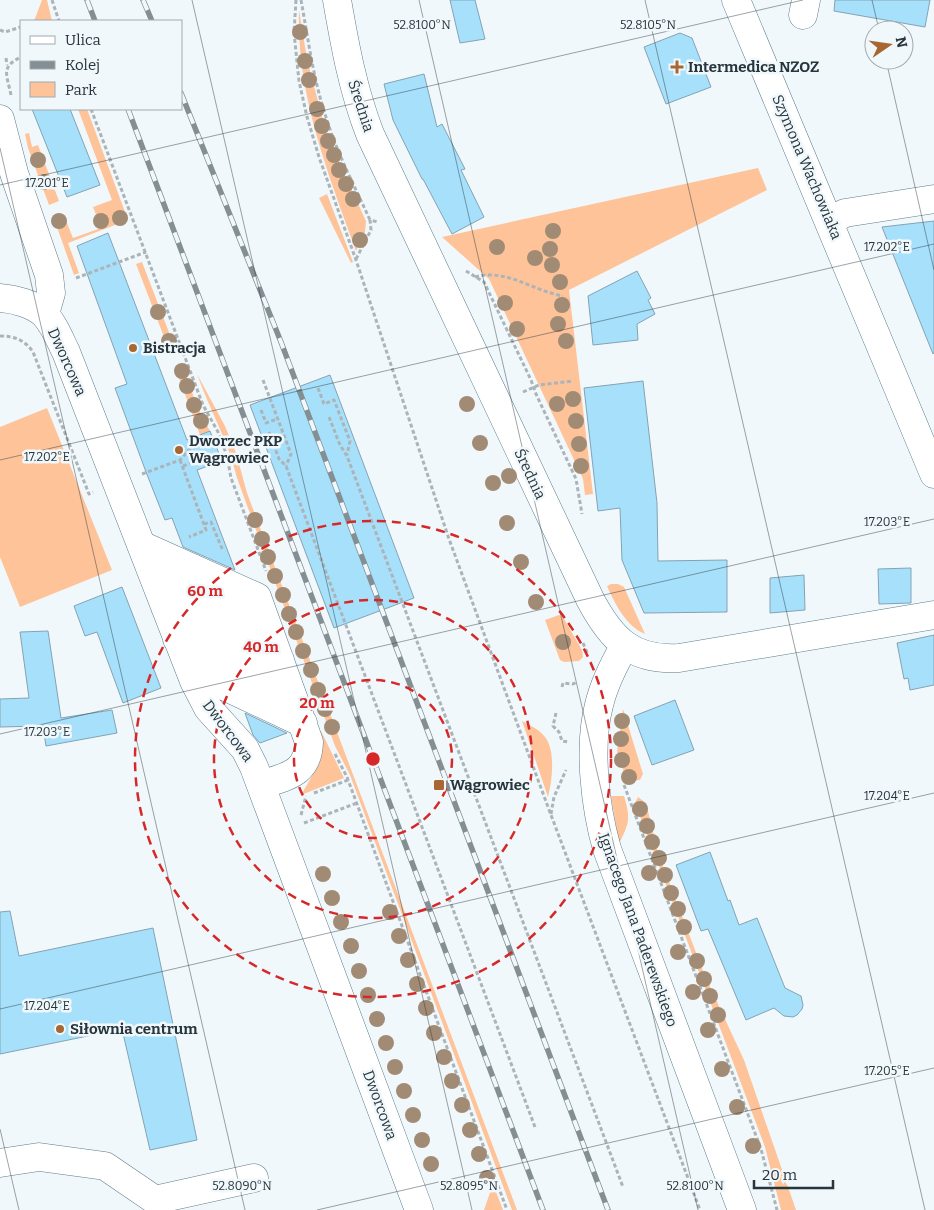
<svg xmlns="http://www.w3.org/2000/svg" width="934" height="1210" font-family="Bitter,serif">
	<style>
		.green { fill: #fec399 }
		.building { fill: #a7e0fb; stroke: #83a3b4 }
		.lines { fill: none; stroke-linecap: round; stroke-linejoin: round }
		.minor-casing { stroke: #5d7d8c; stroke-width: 29 }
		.path { stroke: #abb4b9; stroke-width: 3; stroke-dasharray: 4 2.5; stroke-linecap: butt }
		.minor { stroke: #fff; stroke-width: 28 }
		.rail-casing { stroke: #848f94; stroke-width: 5.5 }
		.rail { stroke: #f1f8fb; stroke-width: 4; stroke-dasharray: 11; stroke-linecap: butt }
		.tree { fill: #a28b74 }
		.ticks { fill: none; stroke: #27353c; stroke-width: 1; stroke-opacity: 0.45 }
		.ring { fill: none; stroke: #d62828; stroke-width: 2.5; stroke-dasharray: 9 6 }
		.poi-dot { fill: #a86632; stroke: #f1f8fb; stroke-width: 2 }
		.labels { text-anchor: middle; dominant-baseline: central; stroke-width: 5; stroke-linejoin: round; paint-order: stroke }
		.poi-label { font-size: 15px; font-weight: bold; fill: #27353c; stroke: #f1f8fb; text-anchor: start }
		.street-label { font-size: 15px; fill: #27353c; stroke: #f1f8fb }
		.ticks-label { font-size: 12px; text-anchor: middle; fill: #27353c; stroke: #f1f8fb; stroke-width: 5; stroke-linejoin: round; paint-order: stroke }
		.centre { fill: #d62828; stroke: #f1f8fb; stroke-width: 2.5 }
		.ring-label { font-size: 15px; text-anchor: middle; font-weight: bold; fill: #d62828; stroke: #f1f8fb; stroke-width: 5; stroke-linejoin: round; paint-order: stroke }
	</style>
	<rect width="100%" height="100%" fill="#f1f8fb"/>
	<path class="green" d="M42,0H47L52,21H34Z
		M299,10L307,59L325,128L342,169L366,221L365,232L356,251C328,173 296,94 299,10Z
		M78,109H87L128,220L68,243L79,273L74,275L53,216L59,215L65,218L73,238L101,228L93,207L112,200Z
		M29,133L32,147L38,145L59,201L49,205L28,148L25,134Z
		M758,168L767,190L569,290L593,494L585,495L583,479L489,279L442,237Z
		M327,194L353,262L351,263L319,198Z
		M142,262L175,348L169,350L136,264Z
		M182,364L197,406L210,431L200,435L175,367Z
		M197,374L225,426L236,453L247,493L517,1210H512L350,775L335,746L237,478C228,440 210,411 197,374Z
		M47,408L112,570L20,607L0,557V427Z
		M611,584H618L624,587L645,634C626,626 615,604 607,586Z
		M559,615L563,617L582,650L583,657L579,661L564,662L560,660L545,620Z
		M623,709L643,774L640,780L627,781L617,752Z
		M522,721C531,726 539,729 545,737C556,751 552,781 548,797Z
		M321,731L344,778L301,795L319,764L322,747Z
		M611,796H624C631,819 629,823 619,844Z
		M638,797L646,803L658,853L705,976L744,1060L796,1210H781L765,1147L635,803Z
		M493,1184L503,1210H484Z"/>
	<path class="building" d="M450,0H475L485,39L460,43Z
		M835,0H930L925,27L834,11Z
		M680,33L692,38L711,87L666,104L644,47Z
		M424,74L437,127L442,124L465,169L461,170L484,217L452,234L423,179H422L393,120L384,84Z
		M32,109H70L100,185L67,197Z
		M934,221V353L933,354L882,227Z
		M108,233L187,440L210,431L222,461L197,470L235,570L183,547L172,518L165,520L146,472L115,388L127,384L77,246Z
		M637,271L651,298L648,300L655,314L637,324L638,340L593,345L588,296Z
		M330,375L414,598L334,628L250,405Z
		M643,381L657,503L658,561L727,560V612L644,613L622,560L620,508L598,511L584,388Z
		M911,568V603L879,604L878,569Z
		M804,575L805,610L770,613V578Z
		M122,587L161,688L123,703L97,632L85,636L74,606Z
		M48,631L61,718L112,710L117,733L46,746L43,726L0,727V699L29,698L20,632Z
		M934,635V685L910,690L908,678L904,679L897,643Z
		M675,700L694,750L652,765L634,716Z
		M245,713L287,733L260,743L253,735Z
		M710,852L728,901L730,900L739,925L757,918L785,988L801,996L803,1005L802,1009L797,1015L793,1017L784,1016L774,1008L746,1020L708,929L701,931L676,865Z
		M10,911L19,956L153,928L197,1140L150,1150L122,1029L0,1054V912Z"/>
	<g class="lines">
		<g class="minor-casing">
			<path id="minor" d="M337,0C345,46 353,90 370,134L590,599C611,639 632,661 679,658L934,615
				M736,0L934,474
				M803,15L806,0
				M0,119L14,173L49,275L51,293L45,314
				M829,221L845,213L934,199
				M0,298C14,299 34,304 44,314C54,324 60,340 66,352L194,681L208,708L245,749L254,767L419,1210
				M141,545L257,597L309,742C308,774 287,776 261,785
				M153,576L268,629
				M165,607L280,660
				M177,639L291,692
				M625,645C614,664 604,684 599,705C588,747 595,807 607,849L742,1210
				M190,670L303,723
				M0,1163L39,1157L105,1166L155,1200L254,1178"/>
		</g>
		<path class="path" d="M52,0L59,21
			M296,0L294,33L299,81L307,117L319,157L356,260L449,539L551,815L700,1210
			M301,0C308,38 313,77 325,114C336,151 354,185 370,220
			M0,30L5,32L21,27
			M6,58L7,65
			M11,95C7,75 0,67 21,57
			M91,109L203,405L218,432L227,456L231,478L266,571
			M356,259L371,230L370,220L378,222
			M466,271L484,282L531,380L536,394L576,479L582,514
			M475,277C506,268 533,291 563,296
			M76,278L146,252
			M0,336C14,336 25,340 33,352L89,494L93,492
			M263,380L291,454L286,466
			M318,388L324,404L334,400L350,441L347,455
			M523,392L539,385L573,381
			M261,410L266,423L277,419
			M329,417L340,445L347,456L623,1187
			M269,432L279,459L286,466L535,1127
			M180,460L206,530L189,537
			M183,466L204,458
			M142,474L180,460L190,449L214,440
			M204,524L211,522L223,551
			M583,643L588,655
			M562,687L563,683L573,684L577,682
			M556,713L553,726L559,732L562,741L568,742
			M335,754L347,777L507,1210
			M624,785L761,1149L777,1210
			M314,793L348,780
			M551,814L554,797L566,770
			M301,815L306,796
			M304,823L357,803"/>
		<use href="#minor" class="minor"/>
		<g class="rail-casing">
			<path id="rail" d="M87,0L95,21
				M143,0L152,21
				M181,93L281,342L608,1210
				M128,109L543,1210"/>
		</g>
		<use href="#rail" class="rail"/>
	</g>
	<g class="tree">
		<circle cx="300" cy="32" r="8"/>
		<circle cx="305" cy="61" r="8"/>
		<circle cx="309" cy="80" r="8"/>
		<circle cx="317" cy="109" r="8"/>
		<circle cx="322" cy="126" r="8"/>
		<circle cx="328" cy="141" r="8"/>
		<circle cx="334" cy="155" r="8"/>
		<circle cx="38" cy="160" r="8"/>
		<circle cx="339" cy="170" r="8"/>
		<circle cx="44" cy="182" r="8"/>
		<circle cx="346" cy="184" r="8"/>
		<circle cx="353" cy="199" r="8"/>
		<circle cx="120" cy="218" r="8"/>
		<circle cx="59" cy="221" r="8"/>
		<circle cx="101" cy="221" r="8"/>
		<circle cx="553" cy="231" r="8"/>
		<circle cx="360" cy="240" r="8"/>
		<circle cx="497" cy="247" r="8"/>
		<circle cx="550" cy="249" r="8"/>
		<circle cx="535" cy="258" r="8"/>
		<circle cx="552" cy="265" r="8"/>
		<circle cx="560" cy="282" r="8"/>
		<circle cx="505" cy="303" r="8"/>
		<circle cx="562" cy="305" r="8"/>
		<circle cx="158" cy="312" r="8"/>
		<circle cx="558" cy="324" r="8"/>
		<circle cx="517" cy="329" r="8"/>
		<circle cx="169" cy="341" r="8"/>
		<circle cx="566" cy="341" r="8"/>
		<circle cx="182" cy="371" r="8"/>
		<circle cx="187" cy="386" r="8"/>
		<circle cx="573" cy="399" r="8"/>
		<circle cx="467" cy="404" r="8"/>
		<circle cx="557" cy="404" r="8"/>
		<circle cx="194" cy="405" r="8"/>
		<circle cx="201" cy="421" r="8"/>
		<circle cx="576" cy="421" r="8"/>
		<circle cx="480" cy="443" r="8"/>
		<circle cx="579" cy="444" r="8"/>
		<circle cx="581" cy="466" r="8"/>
		<circle cx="509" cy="476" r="8"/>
		<circle cx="493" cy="483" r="8"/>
		<circle cx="255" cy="520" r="8"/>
		<circle cx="507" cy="523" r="8"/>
		<circle cx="262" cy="539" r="8"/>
		<circle cx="268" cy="557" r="8"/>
		<circle cx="521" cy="562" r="8"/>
		<circle cx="275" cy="576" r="8"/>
		<circle cx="283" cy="595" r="8"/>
		<circle cx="536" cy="602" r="8"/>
		<circle cx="289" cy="614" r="8"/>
		<circle cx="296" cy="632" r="8"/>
		<circle cx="563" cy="642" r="8"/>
		<circle cx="303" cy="651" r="8"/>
		<circle cx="311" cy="670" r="8"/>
		<circle cx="318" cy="690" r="8"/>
		<circle cx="325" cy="709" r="8"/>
		<circle cx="622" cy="721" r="8"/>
		<circle cx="332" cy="727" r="8"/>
		<circle cx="621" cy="739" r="8"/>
		<circle cx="622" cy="760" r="8"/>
		<circle cx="629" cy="777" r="8"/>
		<circle cx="640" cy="809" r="8"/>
		<circle cx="647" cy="826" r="8"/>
		<circle cx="652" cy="842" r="8"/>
		<circle cx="659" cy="858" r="8"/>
		<circle cx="649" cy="873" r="8"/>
		<circle cx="323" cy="874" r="8"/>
		<circle cx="665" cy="875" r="8"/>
		<circle cx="671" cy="893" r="8"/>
		<circle cx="332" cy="898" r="8"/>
		<circle cx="678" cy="909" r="8"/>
		<circle cx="390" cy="912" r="8"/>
		<circle cx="341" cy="922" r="8"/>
		<circle cx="684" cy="927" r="8"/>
		<circle cx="399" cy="936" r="8"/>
		<circle cx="351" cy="946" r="8"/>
		<circle cx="678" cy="952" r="8"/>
		<circle cx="408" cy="960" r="8"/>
		<circle cx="697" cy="961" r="8"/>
		<circle cx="359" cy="971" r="8"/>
		<circle cx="704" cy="979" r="8"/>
		<circle cx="417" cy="984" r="8"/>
		<circle cx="693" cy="992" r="8"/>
		<circle cx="368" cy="995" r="8"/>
		<circle cx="710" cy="996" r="8"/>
		<circle cx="426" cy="1008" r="8"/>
		<circle cx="718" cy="1015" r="8"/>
		<circle cx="377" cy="1019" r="8"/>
		<circle cx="708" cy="1030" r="8"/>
		<circle cx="434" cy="1033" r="8"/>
		<circle cx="386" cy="1043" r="8"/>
		<circle cx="444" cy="1057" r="8"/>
		<circle cx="395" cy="1067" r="8"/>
		<circle cx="722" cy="1069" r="8"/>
		<circle cx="452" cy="1081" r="8"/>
		<circle cx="404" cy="1091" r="8"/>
		<circle cx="462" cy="1105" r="8"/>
		<circle cx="737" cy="1107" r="8"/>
		<circle cx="413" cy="1115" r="8"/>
		<circle cx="470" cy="1130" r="8"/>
		<circle cx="422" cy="1140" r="8"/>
		<circle cx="753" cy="1146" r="8"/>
		<circle cx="479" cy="1154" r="8"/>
		<circle cx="431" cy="1164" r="8"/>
		<circle cx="487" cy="1178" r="8"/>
	</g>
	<path class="ticks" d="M192,0L472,1210M419,0L698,1210M645,0L925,1210M872,0L879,30M886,60L934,270M0,148L245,1210M0,185L803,0M0,460L934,244M0,734L934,519M0,1009L934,793M0,1129L19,1210M317,1210L934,1068"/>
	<g class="ring">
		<circle cx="373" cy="759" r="79"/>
		<circle cx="373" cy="759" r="159"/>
		<circle cx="373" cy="759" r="238"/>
	</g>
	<g class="poi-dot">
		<path d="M674.5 59.5h5v5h5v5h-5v5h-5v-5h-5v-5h5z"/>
		<circle cx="133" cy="348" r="5"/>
		<circle cx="179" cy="450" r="5"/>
		<rect x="433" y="779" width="12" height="12" rx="2.5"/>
		<circle cx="60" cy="1029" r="5"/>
	</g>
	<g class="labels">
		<g class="poi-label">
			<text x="688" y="67">Intermedica NZOZ</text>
			<text x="143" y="348">Bistracja</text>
			<text x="189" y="441">Dworzec PKP<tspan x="189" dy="17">Wągrowiec</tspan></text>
			<text x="450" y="785">Wągrowiec</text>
			<text x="70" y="1029">Siłownia centrum</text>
		</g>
		<g class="street-label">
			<text transform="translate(361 106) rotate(72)">Średnia</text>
			<text transform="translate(807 167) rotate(67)">Szymona Wachowiaka</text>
			<text transform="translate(67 362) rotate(66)">Dworcowa</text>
			<text transform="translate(530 474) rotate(65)">Średnia</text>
			<text transform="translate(228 731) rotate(53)">Dworcowa</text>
			<text transform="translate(638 930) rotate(70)">Ignacego Jana Paderewskiego</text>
			<text transform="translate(380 1105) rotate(70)">Dworcowa</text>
		</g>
	</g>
	<g class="ticks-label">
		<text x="422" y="29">52.8100°N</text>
		<text x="648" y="29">52.8105°N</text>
		<text x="47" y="187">17.201°E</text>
		<text x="887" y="251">17.202°E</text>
		<text x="47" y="461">17.202°E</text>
		<text x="887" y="526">17.203°E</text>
		<text x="47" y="736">17.203°E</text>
		<text x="887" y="800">17.204°E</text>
		<text x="47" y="1010">17.204°E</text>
		<text x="887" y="1075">17.205°E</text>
		<text x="242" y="1190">52.8090°N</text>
		<text x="469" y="1190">52.8095°N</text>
		<text x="695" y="1190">52.8100°N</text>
	</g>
	<circle cx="373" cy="759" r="8" class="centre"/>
	<g class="ring-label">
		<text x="205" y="596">60 m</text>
		<text x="261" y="652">40 m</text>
		<text x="317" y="708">20 m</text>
	</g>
	<rect x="20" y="20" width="162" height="90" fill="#f1f8fb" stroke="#a0aaaf"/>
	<rect x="30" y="36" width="25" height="8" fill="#ffffff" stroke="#a0aaaf"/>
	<text x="65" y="45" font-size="15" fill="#27353c">Ulica</text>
	<rect x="30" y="61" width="25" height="8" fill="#848f94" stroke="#a0aaaf"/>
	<text x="65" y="70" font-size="15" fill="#27353c">Kolej</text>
	<rect x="30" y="82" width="25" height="15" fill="#fec399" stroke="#a0aaaf"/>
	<text x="65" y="95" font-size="15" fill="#27353c">Park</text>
	<g transform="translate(889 45) rotate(77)"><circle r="24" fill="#f1f8fb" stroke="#a0aaaf"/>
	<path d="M0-4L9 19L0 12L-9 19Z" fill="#a86632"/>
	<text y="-8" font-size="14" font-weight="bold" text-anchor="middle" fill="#27353c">N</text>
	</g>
	<path d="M754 1180v8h79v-8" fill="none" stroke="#27353c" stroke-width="2.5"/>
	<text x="762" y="1180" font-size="15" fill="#27353c" stroke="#f1f8fb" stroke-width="4" paint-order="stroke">20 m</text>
</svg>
